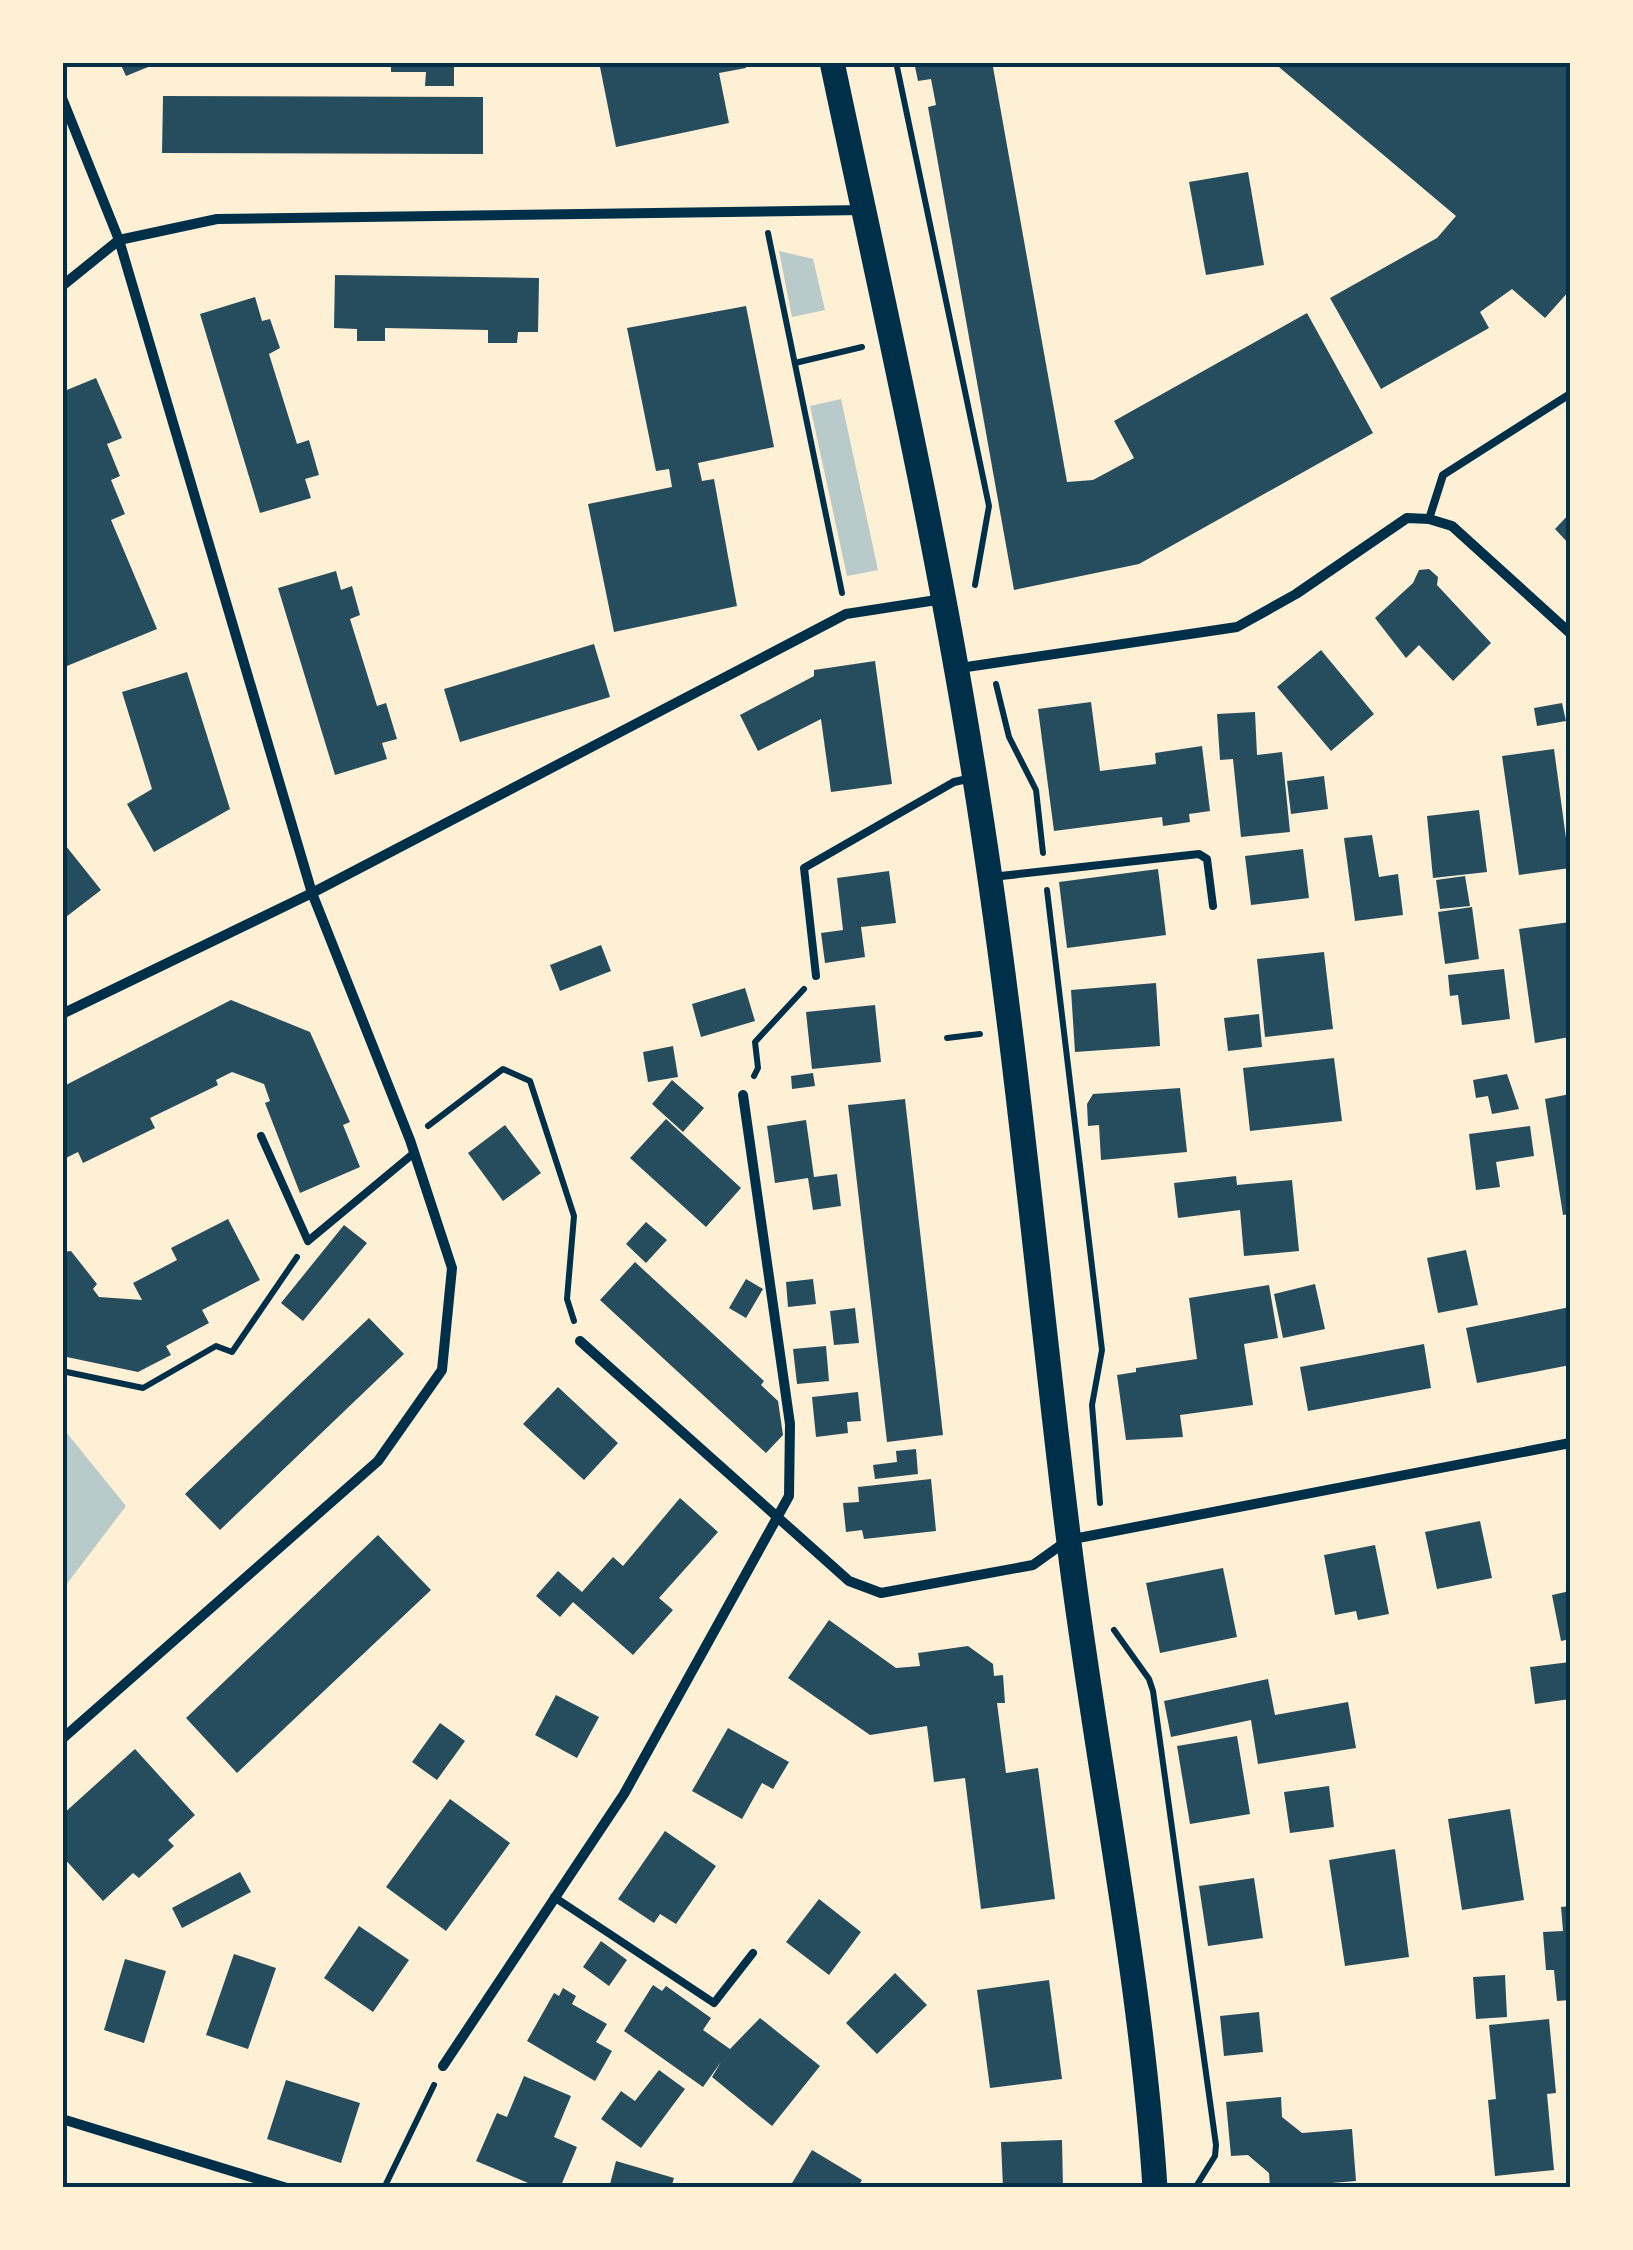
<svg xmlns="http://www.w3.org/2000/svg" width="1633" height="2250" font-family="Signika,sans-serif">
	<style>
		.green { fill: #b9caca }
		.building { fill: #264d5e }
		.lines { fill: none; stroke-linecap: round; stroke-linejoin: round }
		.path { stroke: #003049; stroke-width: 6 }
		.service { stroke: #003049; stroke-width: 8 }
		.minor { stroke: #003049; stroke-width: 10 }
		.primary { stroke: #003049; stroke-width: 25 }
		.neatline { fill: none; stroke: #003049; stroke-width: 4 }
	</style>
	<rect width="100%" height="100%" fill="#fdf0d5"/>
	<path class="green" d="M779,251L813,259L825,310L792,317Z
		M841,399L878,570L847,576L810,406Z
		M62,1427L126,1506L63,1589H62Z"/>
	<path class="building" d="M391,62H454V86H425L426,72H391Z
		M599,62H745L746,68L719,73L729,123L616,147Z
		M914,62H1008L993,67L1067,482L1093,480L1134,458L1114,421L1307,313L1373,433L1139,564L1014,590L928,107L936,105L931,79L918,81Z
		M1273,62H1570V290L1545,318L1512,289L1480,312L1489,328L1381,389L1330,298L1437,238L1456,216Z
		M120,63H158L126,76Z
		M163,96L483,97V154L162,153Z
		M1248,172L1264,265L1206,275L1189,182Z
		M335,275L539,278L538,332H518L517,343H488V330L385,328V341H357V329L334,328Z
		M255,297L262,321L270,319L280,348L269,354L297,444L309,440L319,475L305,479L311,498L260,513L200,314Z
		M746,306L774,447L698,463L702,481L714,479L737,606L614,632L588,504L672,487L669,469L656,471L627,328Z
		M96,378L122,438L107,444L120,476L111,480L125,514L111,520L157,629L62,668V392Z
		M1570,513V545L1555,529Z
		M1429,569L1438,577L1437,585L1491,643L1453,681L1419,645L1406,658L1375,618L1413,583L1419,570Z
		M336,571L341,590L352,586L360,615L350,619L377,706L386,703L397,739L382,743L387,759L335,775L278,588Z
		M594,644L610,697L460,742L444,689Z
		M1321,650L1374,714L1331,751L1277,687Z
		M875,661L892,784L831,792L821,719L758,751L740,715L814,676V670Z
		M187,672L230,809L154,852L127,804L152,789L122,692Z
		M1091,702L1100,771L1156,764L1155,753L1202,746L1210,811L1189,814L1190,822L1163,826L1162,817L1054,831L1038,709Z
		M1562,703L1566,721L1537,726L1534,708Z
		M1255,712L1257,755L1282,752L1290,832L1241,837L1233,759L1220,760L1217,714Z
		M1554,749L1570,868L1519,875L1502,756Z
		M1324,776L1328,809L1291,814L1287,781Z
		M1479,810L1487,872L1433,878L1427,816Z
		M1372,835L1379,877L1398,874L1403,915L1355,921L1344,838Z
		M62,841L101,890L62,920Z
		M1303,849L1309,898L1251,905L1245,856Z
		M1158,869L1166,935L1067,948L1059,882Z
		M889,871L896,923L861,927L865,957L825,963L821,933L843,930L837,878Z
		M1465,876L1470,906L1440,909L1436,880Z
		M1472,907L1479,959L1445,964L1438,912Z
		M1570,922V1037L1535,1043L1519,929Z
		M601,945L611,971L560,991L550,965Z
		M1324,952L1333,1029L1265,1037L1257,959Z
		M1504,969L1510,1019L1462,1025L1458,995L1450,996L1448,975Z
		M1156,983L1160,1046L1075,1052L1071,990Z
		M745,988L755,1021L701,1037L692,1004Z
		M231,1000L310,1032L350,1122L343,1125L360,1167L300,1193L265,1103L270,1101L264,1084L232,1072L216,1080L218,1085L150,1118L155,1128L83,1163L78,1152L62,1160V1087Z
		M875,1005L881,1062L812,1069L806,1012Z
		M1259,1014L1262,1047L1228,1051L1224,1018Z
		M673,1046L678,1077L648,1082L643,1052Z
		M1334,1058L1342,1121L1250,1131L1243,1068Z
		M813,1073L815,1086L792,1089L791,1076Z
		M1507,1074L1519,1109L1492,1114L1488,1096L1476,1098L1473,1080Z
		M672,1080L704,1108L683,1132L652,1104Z
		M1180,1088L1187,1152L1101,1160L1099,1125L1088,1126L1087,1104L1093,1094Z
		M1570,1094V1214L1563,1215L1545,1099Z
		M905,1099L943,1435L887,1442L848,1105Z
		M666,1119L741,1188L706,1227L630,1158Z
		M806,1120L814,1177L837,1174L841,1206L813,1210L808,1178L775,1183L767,1126Z
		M505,1125L541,1173L503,1201L468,1153Z
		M1530,1126L1534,1156L1496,1162L1500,1187L1476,1190L1469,1134Z
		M1236,1176L1237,1185L1292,1180L1299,1251L1244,1256L1240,1210L1178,1218L1174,1183Z
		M228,1219L260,1280L202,1310L209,1323L166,1346L171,1355L138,1372L62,1356V1252L71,1251L97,1284L93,1289L99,1297L142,1300L133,1283L177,1260L171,1248Z
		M646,1222L667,1240L646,1263L626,1244Z
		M344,1225L367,1243L303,1321L281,1303Z
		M1466,1250L1478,1305L1438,1313L1427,1258Z
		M635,1262L764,1381L761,1385L778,1401L783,1435L766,1453L600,1300Z
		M746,1279L763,1289L746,1318L729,1308Z
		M813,1279L816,1304L788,1307L786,1282Z
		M1315,1284L1325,1329L1283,1338L1274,1294Z
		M1269,1285L1278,1338L1244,1344L1253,1405L1180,1415L1183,1437L1126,1440L1117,1375L1136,1372V1368L1197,1359L1189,1298Z
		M1570,1307V1365L1477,1383L1466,1328Z
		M855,1308L859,1343L834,1345L830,1311Z
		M369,1318L404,1354L220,1530L185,1494Z
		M1424,1344L1431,1388L1308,1411L1300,1367Z
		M826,1346L829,1381L797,1384L793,1349Z
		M558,1387L618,1443L584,1480L523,1424Z
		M858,1392L861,1421L847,1422L848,1433L816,1437L812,1397Z
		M916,1449L918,1474L875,1479L873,1465L897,1462L896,1451Z
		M931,1479L936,1531L864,1539L862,1530L846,1532L843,1503L859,1502L858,1487Z
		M680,1498L718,1532L659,1598L673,1610L633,1655L573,1602L560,1617L536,1596L558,1571L582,1592L613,1557L623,1566Z
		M1480,1521L1492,1578L1437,1589L1425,1532Z
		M378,1535L431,1590L237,1773L186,1718Z
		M1375,1545L1389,1614L1358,1620L1356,1611L1335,1615L1324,1555Z
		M1223,1568L1237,1637L1160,1653L1146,1583Z
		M1570,1591V1639L1561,1641L1552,1595Z
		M829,1620L896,1668L920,1666L918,1653L968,1646L993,1664L994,1676L1003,1675L1005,1703H997L1006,1773L1038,1768L1055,1899L981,1909L965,1778L934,1782L927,1726L870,1735L788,1678Z
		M1570,1662V1699L1535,1704L1530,1667Z
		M1268,1679L1275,1715L1348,1702L1356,1748L1258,1764L1251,1720L1171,1737L1164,1701Z
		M556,1695L599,1717L577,1758L535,1735Z
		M440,1723L465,1741L437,1780L412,1762Z
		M728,1728L789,1762L773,1789L762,1783L742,1819L692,1791Z
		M1237,1736L1250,1814L1190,1824L1177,1746Z
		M135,1749L195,1815L168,1840L174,1846L139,1878L133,1873L103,1901L62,1856V1815Z
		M1329,1786L1334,1827L1290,1833L1284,1792Z
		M450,1799L510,1843L446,1931L386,1887Z
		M1510,1809L1524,1900L1462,1910L1448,1819Z
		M665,1831L716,1866L676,1924L660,1914L654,1923L618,1899Z
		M1395,1849L1409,1957L1345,1966L1329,1860Z
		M240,1872L251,1892L182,1928L172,1908Z
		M1254,1878L1263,1938L1208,1946L1199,1886Z
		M819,1899L861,1932L829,1975L786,1942Z
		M1570,1906V2000L1557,2001L1554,1970H1546L1543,1932L1563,1931L1561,1907Z
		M359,1926L409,1960L373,2012L324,1978Z
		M601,1941L627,1960L609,1986L583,1967Z
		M234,1954L276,1968L248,2049L206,2035Z
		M125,1959L166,1971L144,2043L104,2030Z
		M895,1973L927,2005L877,2054L846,2023Z
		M1505,1975L1507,2017L1476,2019L1473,1977Z
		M1049,1980L1062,2079L990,2088L977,1990Z
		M653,1985L662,1991L666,1986L711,2018L703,2030L730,2049L760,2018L820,2066L772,2126L712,2077L721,2062L703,2087L624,2031Z
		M563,1988L576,1996L572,2004L607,2024L596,2042L612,2051L595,2081L527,2041L554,1993L559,1996Z
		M1259,2012L1263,2052L1224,2056L1220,2016Z
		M1549,2019L1556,2093L1547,2094L1554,2170L1495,2176L1488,2100L1496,2099L1489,2025Z
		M659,2070L685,2089L641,2148L601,2119L621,2091L635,2101Z
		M524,2076L571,2096L554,2137L577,2147L560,2188H540L476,2161L497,2113L507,2117Z
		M286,2080L360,2103L341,2163L267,2139Z
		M1281,2097L1282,2117L1302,2133L1352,2129L1356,2181L1270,2188L1269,2173L1248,2155L1231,2156L1226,2102Z
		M1062,2140L1063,2188H1003L1001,2142Z
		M812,2150L862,2180L857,2188H789Z
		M616,2161L674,2178L671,2188H609Z"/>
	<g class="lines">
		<path class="path" d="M896,62L989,506L975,585
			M768,233L842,593
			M795,363L862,347
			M996,684L1009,737L1036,790L1043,853
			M1047,890L1102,1350L1092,1405L1100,1503
			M947,1038L980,1034
			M754,1076L758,1068L755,1042L804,989
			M428,1126L503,1069L530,1081L574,1216L567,1299L574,1321
			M62,1371L143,1388L216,1346L232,1352L297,1257
			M1114,1630L1149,1679L1153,1691L1216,2145L1215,2156L1195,2188
			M384,2188L434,2085"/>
		<path class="service" d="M1429,519L1443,475L1570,394
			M992,877L1199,854L1207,859L1213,906
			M816,976L804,868L954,782L972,778
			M261,1136L308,1241L414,1153
			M554,1897L714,2003L753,1953"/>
		<path class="minor" d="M62,98L119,240L312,893L410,1140L452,1268L442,1370L378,1461L62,1739
			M62,286L119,240L217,219L863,210
			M960,668L1237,627L1296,594L1407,518L1429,519L1452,526L1570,633
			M62,1014L312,893L846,614L943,599
			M580,1341L849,1581L881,1593L1033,1565L1068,1540L1570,1443
			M443,2066L624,1794L789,1496L790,1424L743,1095
			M62,2119L287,2188"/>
		<path class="primary" d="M832,62C882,298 936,534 974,773C1015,1026 1037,1280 1068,1534C1094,1753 1141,1968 1155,2188"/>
	</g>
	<rect width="1633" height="2250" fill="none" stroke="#fdf0d5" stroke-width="130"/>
	<rect x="65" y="65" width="1503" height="2120" class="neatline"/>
</svg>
